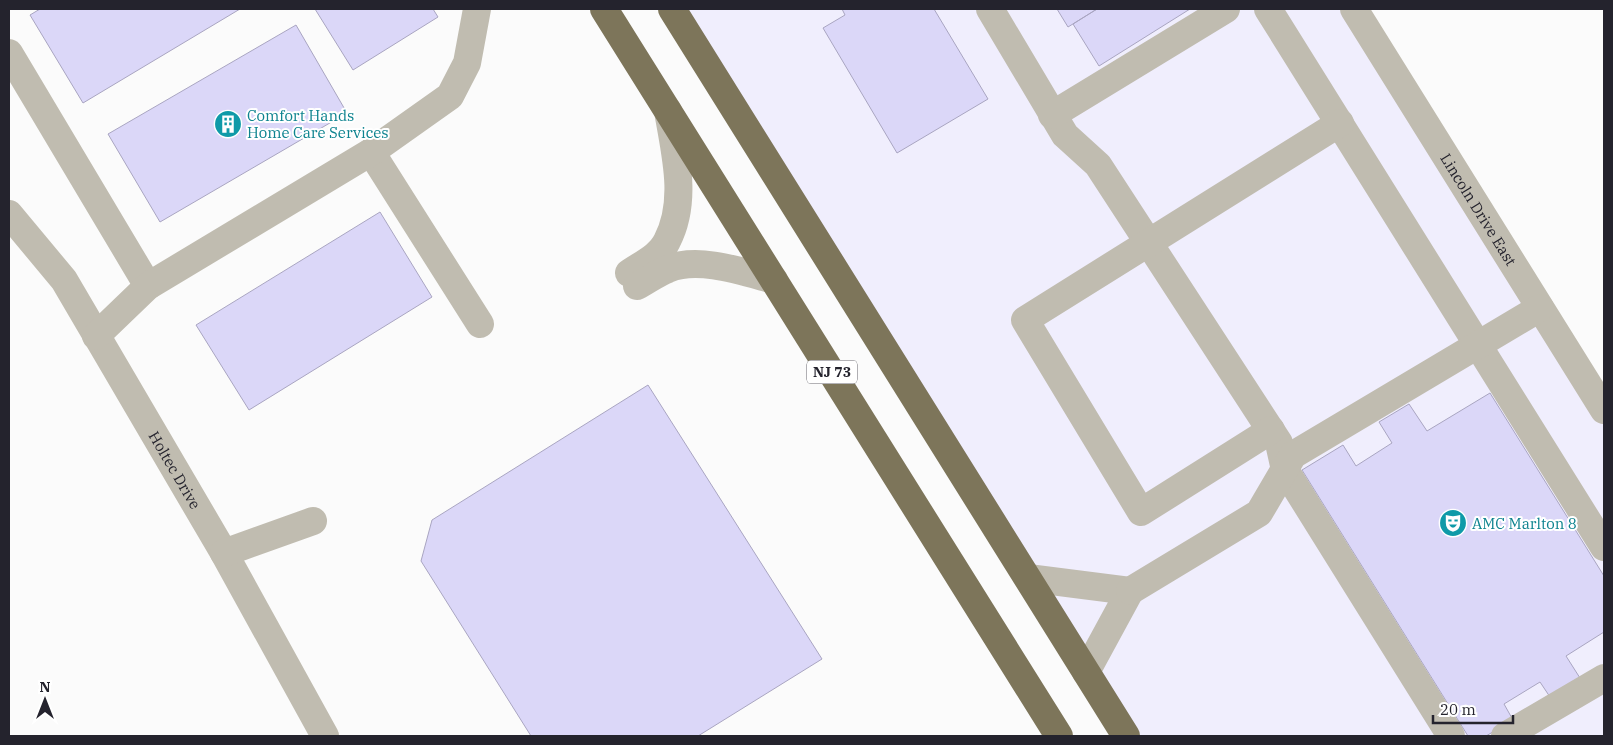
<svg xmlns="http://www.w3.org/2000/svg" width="1613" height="745" font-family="'IBM Plex Serif',serif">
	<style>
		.built { fill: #f0eefd }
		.building { fill: #dbd7f8; stroke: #a9a5c1 }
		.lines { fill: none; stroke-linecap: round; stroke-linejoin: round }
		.minor { stroke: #c0bcb0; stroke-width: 28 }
		.highway { stroke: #7d755a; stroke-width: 28 }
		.labels { text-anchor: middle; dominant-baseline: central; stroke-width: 4; stroke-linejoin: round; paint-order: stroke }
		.shield { fill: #fff; stroke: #66656c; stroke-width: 1 }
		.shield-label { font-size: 14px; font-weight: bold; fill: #24232d }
		.culture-label { font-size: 15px; fill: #0d838f; stroke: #fff; text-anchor: start }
		.street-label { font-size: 15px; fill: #24232d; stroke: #fff }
	</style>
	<rect width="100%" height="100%" fill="#fbfbfb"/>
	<path class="built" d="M672,9H1354L1604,410V736H1128Z"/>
	<path class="building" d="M40,9H240L83,103L30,15Z
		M315,9H433L438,17L353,70Z
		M842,9H934L988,99L897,153L823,28L845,15Z
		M1057,9H1097L1068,27Z
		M1097,9H1190L1099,66L1073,24Z
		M296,25L347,113L160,222L108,134Z
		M380,212L432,297L249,410L196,325Z
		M648,385L822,659L698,736H531L421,561L432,520Z
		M1490,393L1604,576V632L1566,656L1580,678L1550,697L1540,682L1504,704L1513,720L1486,736H1468L1302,470L1343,445L1356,466L1392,443L1379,422L1409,404L1427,431Z"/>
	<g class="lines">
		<g class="minor">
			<path d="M990,9L1065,135L1098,165L1279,443L1285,470L1451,736"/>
			<path d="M1268,9L1604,547"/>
			<path id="s1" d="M1354,9L1604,410"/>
			<path d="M9,53L148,286"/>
			<path d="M1052,115L1226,9"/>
			<path d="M371,152L480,324"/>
			<path id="s2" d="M9,214L64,280L224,553L325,736"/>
			<path d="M629,273C642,264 660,256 667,241C688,201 675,153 668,111"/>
			<path d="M637,286C647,281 657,273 668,269C698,256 744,272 774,280"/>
			<path d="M96,336L148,286L371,152L450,96L467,63L477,9"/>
			<path d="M1271,430L1141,512L1025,320L1340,123"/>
			<path d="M224,553L313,521"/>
			<path d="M1028,578L1130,591L1086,672"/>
			<path d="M1130,591L1259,513L1293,455L1540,308"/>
			<path d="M1505,736L1604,678"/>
		</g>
		<path class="highway" d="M604,9L1059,736
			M672,9L1126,736"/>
	</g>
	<defs>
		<g id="building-disc" transform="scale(1.4375)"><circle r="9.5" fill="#0f9aa8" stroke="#fff"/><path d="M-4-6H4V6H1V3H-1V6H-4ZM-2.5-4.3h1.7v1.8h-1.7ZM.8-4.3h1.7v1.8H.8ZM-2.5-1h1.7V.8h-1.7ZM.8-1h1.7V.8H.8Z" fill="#fff"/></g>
		<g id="theatre-disc" transform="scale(1.4375)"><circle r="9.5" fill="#0f9aa8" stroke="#fff"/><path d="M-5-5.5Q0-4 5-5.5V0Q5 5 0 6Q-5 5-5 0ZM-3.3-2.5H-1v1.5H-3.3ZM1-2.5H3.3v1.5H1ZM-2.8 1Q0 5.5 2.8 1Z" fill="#fff"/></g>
	</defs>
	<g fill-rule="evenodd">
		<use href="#building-disc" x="228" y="124"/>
		<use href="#theatre-disc" x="1453" y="523"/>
	</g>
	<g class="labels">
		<rect class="shield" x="807" y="360.5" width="50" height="23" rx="4"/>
		<g class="shield-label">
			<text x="832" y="372">NJ 73</text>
		</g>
		<g class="culture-label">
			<text x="247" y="115">Comfort Hands<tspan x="247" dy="17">Home Care Services</tspan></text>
			<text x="1472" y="523">AMC Marlton 8</text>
		</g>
		<g class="street-label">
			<text stroke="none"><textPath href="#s1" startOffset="236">Lincoln Drive East</textPath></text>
			<text stroke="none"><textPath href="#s2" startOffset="306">Holtec Drive</textPath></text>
		</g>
	</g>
	<rect width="1613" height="745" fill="none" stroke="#24232d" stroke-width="20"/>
	<g transform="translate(45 700)" stroke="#ffffff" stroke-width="4" paint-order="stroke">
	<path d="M0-4L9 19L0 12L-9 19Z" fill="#24232d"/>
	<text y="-8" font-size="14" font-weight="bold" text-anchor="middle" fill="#24232d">N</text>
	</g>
	<path d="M1433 715v8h80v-8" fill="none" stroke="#24232d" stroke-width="2.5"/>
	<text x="1440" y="715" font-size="15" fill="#24232d" stroke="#ffffff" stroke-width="4" paint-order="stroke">20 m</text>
</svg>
